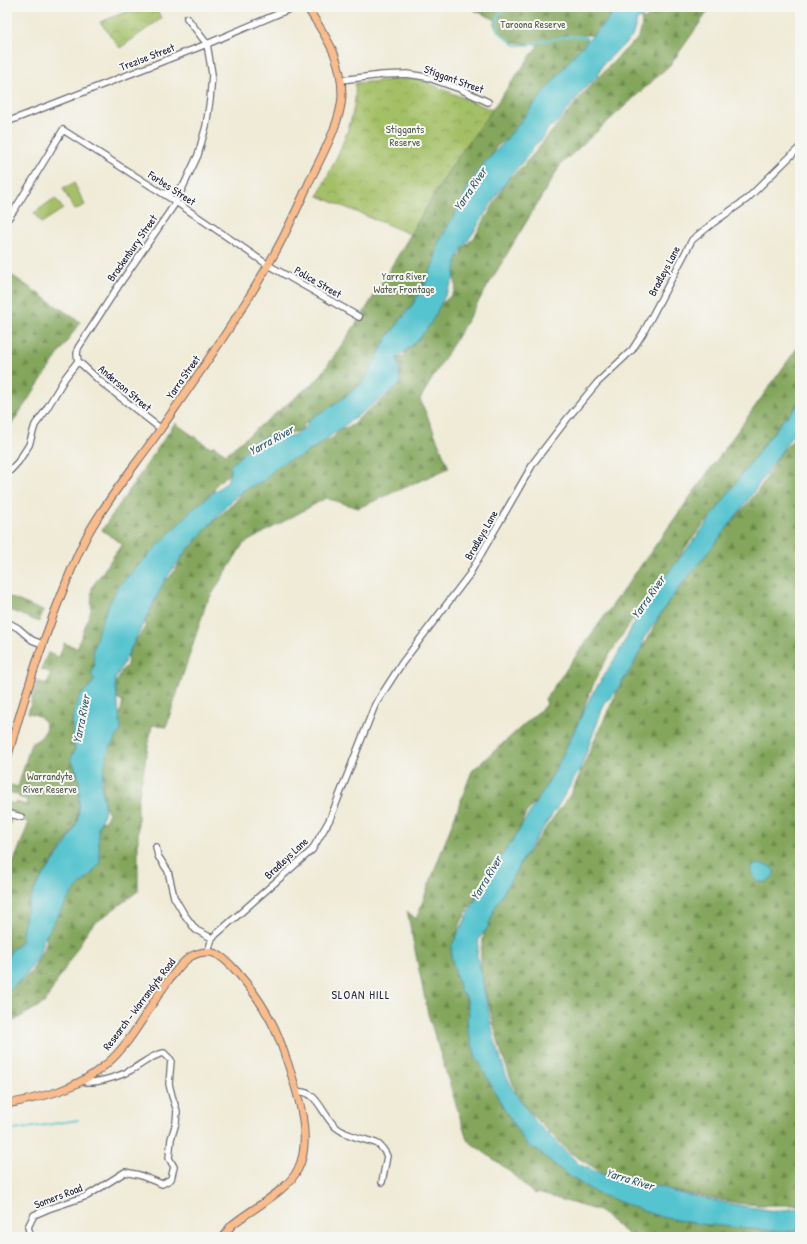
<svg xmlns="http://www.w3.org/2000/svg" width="807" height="1244" font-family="'Patrick Hand',sans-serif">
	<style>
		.forest { fill: url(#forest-firs); stroke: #52644b }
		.park { fill: url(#park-crowns); stroke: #637150 }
		.pitch { fill: #a4c066; stroke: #637150 }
		.water { fill: #57c4cf; stroke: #3c7385 }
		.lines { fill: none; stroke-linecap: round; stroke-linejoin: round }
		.stream { stroke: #57c4cf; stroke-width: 2 }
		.minor-casing { stroke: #6a6872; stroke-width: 8 }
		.major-casing { stroke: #6a6872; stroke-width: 9 }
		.minor { stroke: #fff; stroke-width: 5.5 }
		.major { stroke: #f9bc8a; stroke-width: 7 }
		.labels { text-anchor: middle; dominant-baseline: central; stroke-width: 4; stroke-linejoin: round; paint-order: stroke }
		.park-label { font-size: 11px; fill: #50594a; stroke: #f6f6f2 }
		.street-label { font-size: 11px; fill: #22223b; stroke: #f6f6f2 }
		.water-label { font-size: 12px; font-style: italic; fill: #355b6f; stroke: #f6f6f2 }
		.neighbourhood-label { font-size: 12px; letter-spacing: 1px; fill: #22223b; stroke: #f6f6f2 }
	</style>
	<defs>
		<pattern id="forest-firs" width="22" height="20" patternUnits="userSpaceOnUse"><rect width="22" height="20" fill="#83a65b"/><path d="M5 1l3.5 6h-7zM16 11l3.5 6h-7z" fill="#6b874c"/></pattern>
		<pattern id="park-crowns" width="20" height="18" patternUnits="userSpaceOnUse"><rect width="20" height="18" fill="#a4c066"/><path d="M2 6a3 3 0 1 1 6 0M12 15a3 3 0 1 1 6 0" fill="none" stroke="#859c55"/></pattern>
	</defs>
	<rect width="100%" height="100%" fill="#f6f6f2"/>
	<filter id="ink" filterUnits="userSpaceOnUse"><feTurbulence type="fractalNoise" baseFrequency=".025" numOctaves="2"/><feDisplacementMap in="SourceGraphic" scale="8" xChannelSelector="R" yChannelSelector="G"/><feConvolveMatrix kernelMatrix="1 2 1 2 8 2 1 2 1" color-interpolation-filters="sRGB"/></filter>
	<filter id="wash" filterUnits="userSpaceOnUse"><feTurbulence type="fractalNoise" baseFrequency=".012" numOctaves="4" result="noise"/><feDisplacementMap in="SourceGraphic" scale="16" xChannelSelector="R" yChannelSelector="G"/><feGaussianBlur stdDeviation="0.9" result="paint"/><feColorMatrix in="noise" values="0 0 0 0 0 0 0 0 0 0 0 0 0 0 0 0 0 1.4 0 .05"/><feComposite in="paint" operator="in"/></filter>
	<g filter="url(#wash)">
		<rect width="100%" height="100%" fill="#efebd7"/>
		<path class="forest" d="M476,7H619L614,11L610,18L597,31V33L594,35H583V37L587,40V42L510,136L497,146L495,149L448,230L441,239L440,245L427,282L423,285V288L419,295L414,301L411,307L405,312L400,322L393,329L379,351L376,365L372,375H368L361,384L360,395L330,407L304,424L302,430L291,433L288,437H285L282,433C277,437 272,438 267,435L247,446L248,451L232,468L230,469L229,474C223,479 215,483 214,491L205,498L95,667H93C90,672 93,675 95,680L79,698L75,749L72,754L73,762L80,785L79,803L76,825L69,837L37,885L28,904L22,940L17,946L12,949L7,958V877H8L29,822L12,818L7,832V802L15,804L16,802L26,805L27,800L18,797L19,795L8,792L7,784L18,787L31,743C41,740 51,729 42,719C39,715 33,714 28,713L37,681L47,684L51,673L41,669L48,653L59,657L64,643L77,648L91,610L92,587L122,544L102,530L175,423L209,447L214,446L226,454L319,378L364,312L453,164L539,44H533L512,42L500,32L494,24L496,20L474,10Z
			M653,7H711L671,64L561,164L420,399L449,468L358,508L326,498L243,544L206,604L166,727L152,725L138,800V891L90,927L44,1003L7,1025V991L27,976L32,971L46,944L47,928L78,884L89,878L98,865L100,860L98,841L99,827L101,822L105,821L109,813L105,806L102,788L104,778L102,772L101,759L116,738L119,730L118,718L120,714L123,701L116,698L114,685L119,678L122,670L127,665L128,656L132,645L139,636L145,628L146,616C152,610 156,600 159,592L158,587L161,583L170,577L176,569L181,558L195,543L199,535L235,502L244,490L282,461L310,451L324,441L333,438C335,436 336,433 338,431C342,427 348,428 352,425C355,422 358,419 361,416C375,404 407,387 400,365L397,364L396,358H400V357L402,358L405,355V351L412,347L413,345L414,336L434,310L453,294L456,287L454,274L455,264L457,258L461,256L463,249L469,242L474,238L502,190L509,177H511L524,165L541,145L546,138L556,127L588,88L630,45C640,40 643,28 641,18L645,19L647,18L648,13Z
			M7,272L80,322L7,431Z
			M800,344V403L771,435L719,508L703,525L685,548L675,565L631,622L606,660L596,678L587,699L577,727L561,763L539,798L526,813L517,835L466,913L461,922L451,952L466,1000L469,1016L547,1158L735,1226L749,1228L800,1227V1237H631L599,1211L538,1193L534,1194L507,1169L467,1140L428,1014L407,911L416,919L472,771L547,704L545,699Z
			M800,434V1205H758L738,1203L646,1186L616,1179L604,1174L569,1152L533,1116L517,1095L501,1052L483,983L480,966L481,949L487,920L506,883L572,792L595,739L617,692L673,593L757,492C766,480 772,467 780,454C786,446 793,440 800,434Z
			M7,596L43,611L39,622L7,609Z"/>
		<path class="park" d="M138,7H154L162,18L120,48L100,22Z
			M416,78L492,110L453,164L410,234L318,196C333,163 359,120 355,83Z"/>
		<path class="pitch" d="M74,183L85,205L74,210L63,188Z
			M55,198L63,209L41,223L34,213Z"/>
		<path class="water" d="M620,7H650L648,12L637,20L632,37L602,65L598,76L583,90L558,122L548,128L543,138L534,146L526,158L510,176L496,196L473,233L461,250L456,262L454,278L431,323L419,339L397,358L399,367L400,384L321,443L300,457L291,459L278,466L263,481L245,489L234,498L186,551L165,580L115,680L121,730L109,749L105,763L101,785L105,811L98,828L100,863L92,873L72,893L56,918L42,943C40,962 22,980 7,992V958L12,949L17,946L22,940V934C25,917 28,901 37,885C49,866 66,848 75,827C79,819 79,808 79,799C80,782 79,774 71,759L75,749L72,724L73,715L79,698L95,680L92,676V670L95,665L93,651L99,628L107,608L118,587L193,509L227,482L230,472V466L256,441L266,436H276L282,438L292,436L305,428L308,422L311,418L334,405L359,386L369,374L386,339L411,307L425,284L434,262L439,242L459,207L470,183L480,168L504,142L574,55Z
			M800,404V427L793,434L755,490L725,531L671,598L660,615L643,639L642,647L634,664L614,694L605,702L580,769L556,809L527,852L495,907L488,927L479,939L477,955L494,1038L505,1072L513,1090L534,1120L564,1150L580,1165L612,1178L637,1184L663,1187L673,1192L737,1205L775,1211L800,1208V1229L784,1232L700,1224L661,1217L596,1193L566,1174L538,1151L526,1144L503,1107L476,1057L468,1031L467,1018L469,1014L466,995L461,994L451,956L452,945L487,878L518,832L555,771L591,696L618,654L640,612L654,591L704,527L759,451L783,420Z
			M756,864L769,866L774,870V875L767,882H757L752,873V868L753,865Z"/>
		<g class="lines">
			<path class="stream" d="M512,7C497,11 495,17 499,32L515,45H528L537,42L571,36L585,37L590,41
				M7,1131L78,1120"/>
		</g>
	</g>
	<g filter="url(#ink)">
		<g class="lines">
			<g class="minor-casing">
				<path id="minor" d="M341,80L382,75L407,74L426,77L460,89L488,102
					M7,122L207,44L294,7
					M163,193H172L183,186
					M7,220L15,209L63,130L176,202L268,265L359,317
					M78,361L101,382L161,429
					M7,474L18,462L29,445L35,425L44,413L65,378L78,361L77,354L78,348L121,282L168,214L176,202L198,155L206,126L210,100L212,74L207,44L187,18
					M7,622L18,628L32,640L42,644
					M7,813L21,817
					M156,847L158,856L168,871L174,897L184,914L196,930L212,938
					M208,952L212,938L312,850L330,819L375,705L402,663L469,575L534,462L567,419L597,383L632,350L643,333L692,240L713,223L747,199L800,147
					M297,1092C318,1089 323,1118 337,1128C343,1133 358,1138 366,1140C369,1141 374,1142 378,1144C382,1147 385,1152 387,1156L382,1182
					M31,1237L28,1227L34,1215L48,1209L87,1196L125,1172L139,1175L162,1184L171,1179L174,1167L169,1158L171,1139L176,1123L177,1111L172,1096L169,1084L171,1060L164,1053C151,1055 143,1064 131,1070C121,1076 98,1083 86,1082L85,1080"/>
			</g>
			<g class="major-casing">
				<path id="major" d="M7,759C22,705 39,651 60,598C69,576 77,553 89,532C110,495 138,462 162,427C202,369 243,311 277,249C290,225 301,200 312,176C323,154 341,121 342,96C342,57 327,39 307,7
					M7,1104C43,1097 75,1090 104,1066C132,1044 149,1005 171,977C177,970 182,962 190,957C195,954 202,952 208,952C219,952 230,964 237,972C251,988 263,1005 272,1023C279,1036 283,1050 288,1064C298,1094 313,1139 298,1169C288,1191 251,1209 232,1225C229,1228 226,1233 223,1237"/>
			</g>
			<use href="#minor" class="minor"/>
			<use href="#major" class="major"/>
		</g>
	</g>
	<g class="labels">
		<g class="park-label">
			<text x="533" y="24">Taroona Reserve</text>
			<text x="405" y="129">Stiggants<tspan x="405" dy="13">Reserve</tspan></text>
			<text x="404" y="276">Yarra River<tspan x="404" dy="13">Water Frontage</tspan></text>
			<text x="50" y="776">Warrandyte<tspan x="50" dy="13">River Reserve</tspan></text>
		</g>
		<g class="street-label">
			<text transform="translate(147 57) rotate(-21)">Trezise Street</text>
			<text transform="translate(454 79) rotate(20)">Stiggant Street</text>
			<text transform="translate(172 188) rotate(33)">Forbes Street</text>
			<text transform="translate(132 248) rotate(-55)">Brackenbury Street</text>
			<text transform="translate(664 271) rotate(-62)">Bradleys Lane</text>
			<text transform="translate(318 282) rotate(30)">Police Street</text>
			<text transform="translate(183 377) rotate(-55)">Yarra Street</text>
			<text transform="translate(125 388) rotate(40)">Anderson Street</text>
			<text transform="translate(481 535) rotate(-60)">Bradleys Lane</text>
			<text transform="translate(286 858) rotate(-43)">Bradleys Lane</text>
			<text transform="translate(139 1004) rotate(-53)">Research – Warrandyte Road</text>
			<text transform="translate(58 1196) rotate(-21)">Somers Road</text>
		</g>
		<g class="water-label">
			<text transform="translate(470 189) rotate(-56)">Yarra River</text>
			<text transform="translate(271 440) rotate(-29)">Yarra River</text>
			<text transform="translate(648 597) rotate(-55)">Yarra River</text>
			<text transform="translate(81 719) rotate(-79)">Yarra River</text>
			<text transform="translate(486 878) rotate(-59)">Yarra River</text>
			<text transform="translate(630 1179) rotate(17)">Yarra River</text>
		</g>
		<g class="neighbourhood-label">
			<text x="361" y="994">SLOAN HILL</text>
		</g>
	</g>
	<rect width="807" height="1244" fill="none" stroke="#f6f6f2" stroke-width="24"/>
</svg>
